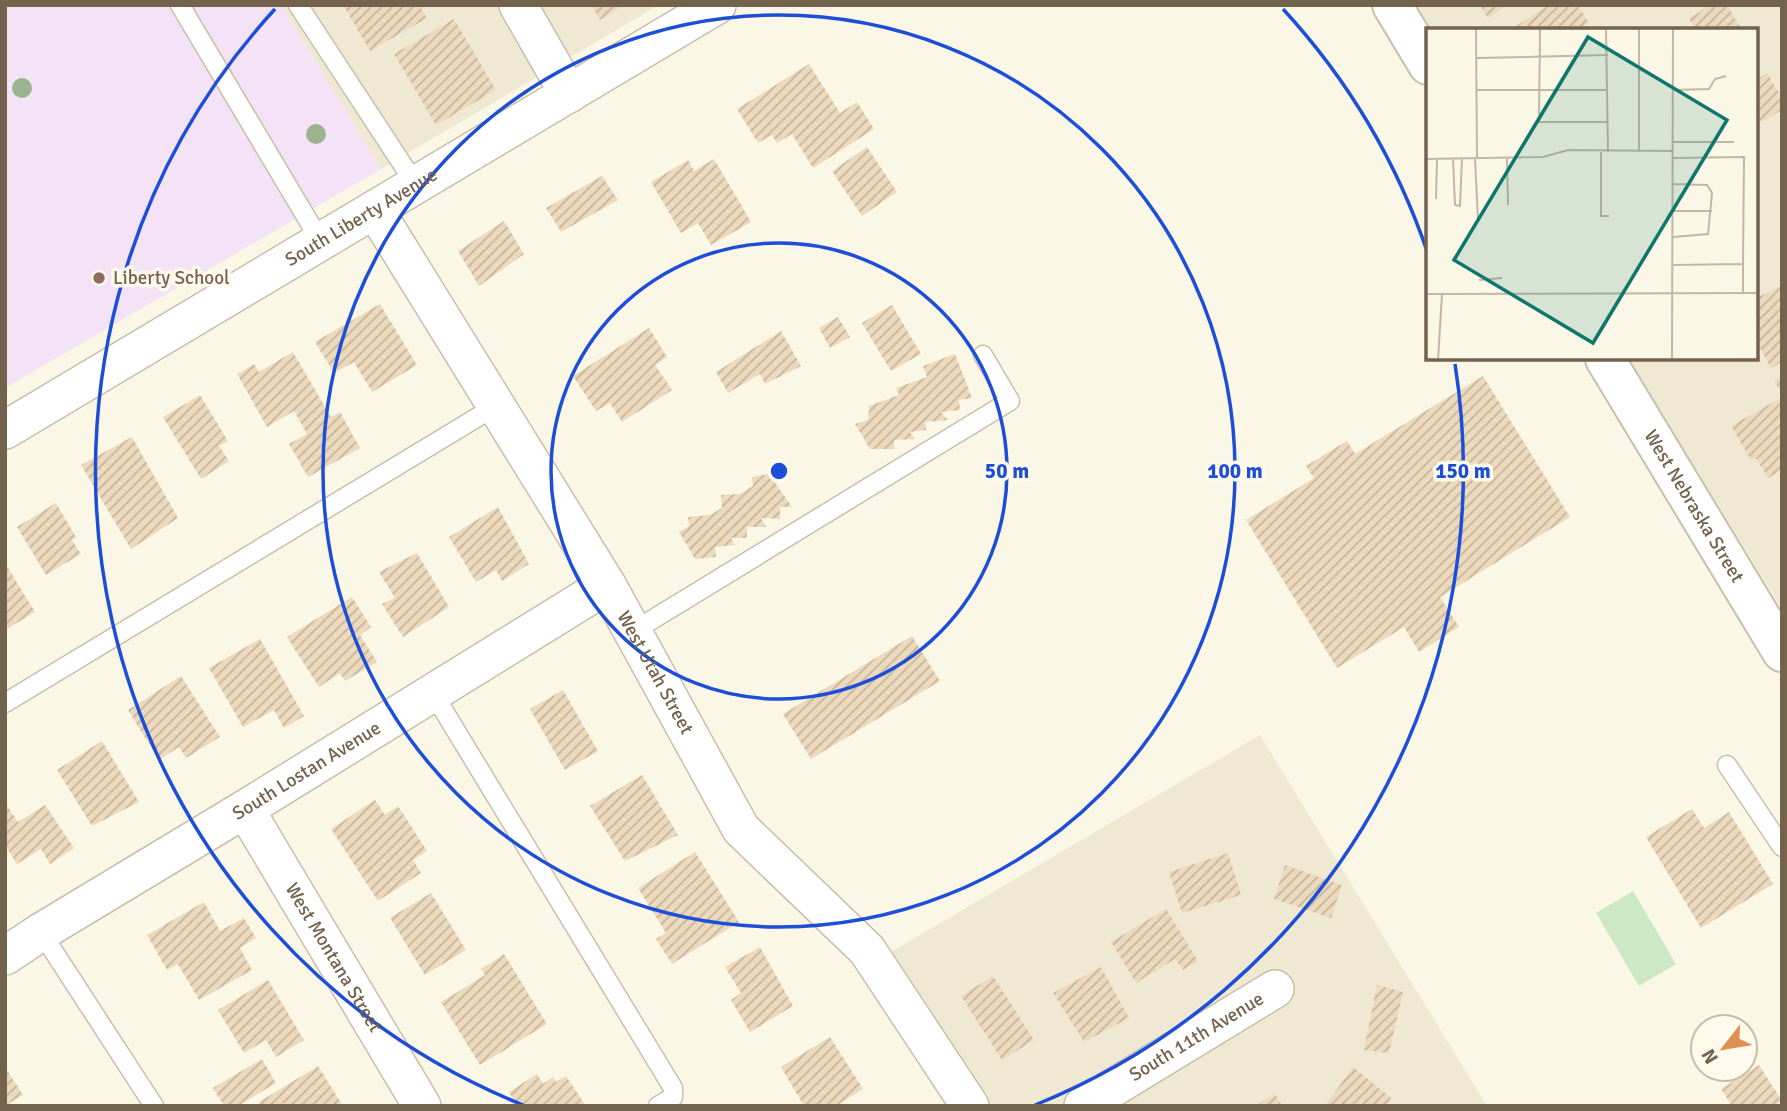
<svg xmlns="http://www.w3.org/2000/svg" width="1787" height="1111" font-family="Signika,sans-serif">
	<style>
		.residential { fill: #efe8d2 }
		.education { fill: #f4e2f7 }
		.garden { fill: #cce8c5 }
		.building { fill: url(#building-hatch) }
		.lines { fill: none; stroke-linecap: round; stroke-linejoin: round }
		.service-casing { stroke: #c9bfaa; stroke-width: 21 }
		.minor-casing { stroke: #c9bfaa; stroke-width: 40 }
		.tertiary-casing { stroke: #c9bfaa; stroke-width: 42 }
		.service { stroke: #fff; stroke-width: 18 }
		.minor { stroke: #fff; stroke-width: 37 }
		.tertiary { stroke: #fff; stroke-width: 38 }
		.tree { fill: #9bb48f }
		.ring { fill: none; stroke: #1d4ed8; stroke-width: 3.5 }
		.education-dot { fill: #8d6e63; stroke: #fefbec; stroke-width: 2.5 }
		.labels { text-anchor: middle; dominant-baseline: central; stroke-width: 7; stroke-linejoin: round; paint-order: stroke }
		.street-label { font-size: 19px; fill: #73624c; stroke: #fefbec }
		.education-label { font-size: 19px; fill: #785e54; stroke: #fefbec; text-anchor: start }
		.inset-road { fill: none; stroke: #c1b7a3; stroke-width: 2 }
		.view { fill: #0f766e; fill-opacity: 0.15; stroke: #0f766e; stroke-width: 3.5 }
		.inset-edge { fill: none; stroke: #73624c; stroke-width: 3.5 }
		.centre { fill: #1d4ed8; stroke: #fefbec; stroke-width: 3.5 }
		.ring-label { font-size: 21px; text-anchor: middle; font-weight: bold; fill: #1d4ed8; stroke: #fefbec; stroke-width: 7; stroke-linejoin: round; paint-order: stroke }
	</style>
	<defs>
		<pattern id="building-hatch" width="6" height="6" patternUnits="userSpaceOnUse" patternTransform="scale(1.75)"><rect width="6" height="6" fill="#eddabd"/><path d="M-1 1l2-2M0 6l6-6M5 7l2-2" fill="none" stroke="#c4b49c"/></pattern>
	</defs>
	<rect width="100%" height="100%" fill="#fbf7e6"/>
	<path class="residential" d="M281,5H659L381,169Z
		M1412,5H1782V609L1628,359H1757V30H1428Z
		M1260,735L1487,1106H985L891,952Z"/>
	<path class="education" d="M5,5H281L381,169L5,388Z"/>
	<path class="garden" d="M1633,891L1676,964L1639,986L1596,913Z"/>
	<path class="building" d="M343,5H419L427,18L370,51Z
		M591,5H624L600,20Z
		M1480,5H1506L1488,18Z
		M1549,5H1578L1589,23L1578,30H1514L1513,28Z
		M1711,5H1727L1742,30H1695L1689,18Z
		M454,19L496,90L436,125L394,54Z
		M809,64L840,113L857,102L874,129L813,168L792,134L777,143L772,135L758,143L737,109Z
		M1767,73L1782,98V110L1759,123L1757,121V79Z
		M867,147L897,192L862,216L832,171Z
		M714,159L751,222L711,245L698,223L681,233L651,182L688,160L694,171Z
		M602,176L618,200L561,232L546,208Z
		M504,221L524,254L479,286L458,251Z
		M1782,285V362L1771,368L1757,343V322L1759,321L1757,298Z
		M380,304L417,365L372,392L354,362L334,373L315,342Z
		M892,305L921,354L891,371L862,323Z
		M838,317L850,337L830,348L819,328Z
		M649,328L667,357L655,365L672,390L622,422L610,403L596,411L573,376Z
		M781,331L801,366L765,384L760,374L728,393L716,372Z
		M293,352L331,417L340,412L360,448L308,477L289,444L307,434L294,411L267,427L237,374L254,364L259,372Z
		M955,354L972,398L959,400L960,410L941,412L948,420L925,422L926,430L910,432L915,439L894,440V449H870L855,424L868,420L869,406L899,395L896,388L927,377L923,366Z
		M1483,376L1570,517L1440,597L1459,627L1419,652L1404,627L1337,668L1246,520L1314,478L1306,466L1347,441L1355,454Z
		M1782,376V393L1774,381Z
		M200,395L228,441L219,446L229,461L201,479L163,417Z
		M1782,397V470L1768,478L1756,458L1751,460L1731,426Z
		M132,437L178,518L131,549L81,465Z
		M769,474L792,507H780V519L761,518L766,527H747V538H731L735,545L715,547L716,557L695,559L679,532L689,526L688,517L710,515L722,508L721,495L740,494L753,486L752,477Z
		M56,503L76,537L72,540L81,554L46,575L17,527Z
		M498,507L529,564L502,581L496,570L476,582L449,537Z
		M417,553L449,607L403,637L382,604L395,598L379,572Z
		M5,563L35,612L5,630Z
		M352,597L371,627L360,635L377,662L345,681L340,673L319,687L287,637Z
		M912,636L940,681L811,759L783,714Z
		M260,639L304,716L284,728L274,710L243,727L209,668Z
		M181,676L220,737L186,758L179,747L159,760L128,710Z
		M563,690L598,751L565,770L530,709Z
		M102,741L139,802L92,826L57,770Z
		M642,775L678,835L625,861L590,806Z
		M375,800L385,815L398,806L427,851L413,860L421,873L378,901L331,829Z
		M5,803L18,822L45,805L74,848L50,864L41,849L17,864L5,845Z
		M1692,809L1704,828L1729,812L1773,884L1701,928L1646,837Z
		M695,852L739,922L672,964L656,939L666,933L638,888Z
		M1228,853L1241,895L1182,913L1169,872Z
		M1285,865L1342,885L1331,918L1274,899Z
		M431,893L466,950L425,975L390,918Z
		M204,902L220,931L244,918L256,938L240,948L252,970L199,1000L178,964L167,970L147,935Z
		M1166,909L1198,961L1183,970L1175,959L1136,983L1111,942Z
		M760,947L793,1006L750,1032L731,1000L741,993L725,967Z
		M504,954L547,1024L480,1065L441,1002L485,975L481,969Z
		M1101,967L1129,1018L1084,1042L1053,993Z
		M993,976L1034,1040L1002,1060L961,996Z
		M268,980L304,1040L276,1057L266,1040L244,1053L218,1010Z
		M1377,985L1403,992L1389,1053L1364,1050Z
		M830,1037L863,1089L836,1106H804L781,1067Z
		M262,1059L276,1083L238,1106H224L213,1088Z
		M1759,1065L1782,1101L1774,1106H1732L1721,1089Z
		M318,1066L343,1106H285L283,1103L279,1106H261L259,1102Z
		M5,1067L23,1095L5,1106Z
		M1353,1067L1391,1098L1386,1106H1325Z
		M537,1074L543,1084L553,1077L556,1082L566,1076L586,1106H518L509,1092Z
		M1275,1094L1282,1106H1255Z"/>
	<g class="lines">
		<g class="service-casing">
			<path id="service" d="M180,5L321,242
				M298,5L416,185
				M632,632L1010,401L983,355
				M433,693L673,1088V1097L658,1106
				M5,703L496,406
				M1727,765L1782,847
				M41,932L154,1106"/>
		</g>
		<g class="minor-casing">
			<g id="minor">
				<path d="M518,5L569,94"/>
				<path id="s1" d="M375,210L607,585L741,829L867,950L970,1106"/>
				<path id="s2" d="M5,430L717,5"/>
				<path id="s3" d="M245,809L422,1106"/>
				<path id="s4" d="M5,956L41,932L245,809L607,585"/>
				<path id="s5" d="M1083,1106L1275,989"/>
			</g>
		</g>
		<g class="tertiary-casing">
			<g id="tertiary">
				<path d="M1392,5L1428,65"/>
				<path id="s6" d="M1605,359L1782,652"/>
			</g>
		</g>
		<use href="#service" class="service"/>
		<use href="#minor" class="minor"/>
		<use href="#tertiary" class="tertiary"/>
	</g>
	<g class="tree">
		<circle cx="22" cy="88" r="10"/>
		<circle cx="316" cy="134" r="10"/>
	</g>
	<g class="ring">
		<circle cx="779" cy="471" r="228"/>
		<circle cx="779" cy="471" r="456"/>
		<path d="M523 1105A684 684 0 0 1 275 9M1283 9A684 684 0 0 1 1428 254M1455 364A684 684 0 0 1 1035 1105"/>
	</g>
	<circle class="education-dot" cx="99" cy="278" r="7"/>
	<g class="labels">
		<g class="street-label">
			<text stroke="none"><textPath href="#s2" startOffset="415">South Liberty Avenue</textPath></text>
			<text stroke="none"><textPath href="#s6" startOffset="172">West Nebraska Street</textPath></text>
			<text stroke="none"><textPath href="#s1" startOffset="541">West Utah Street</textPath></text>
			<text stroke="none"><textPath href="#s4" startOffset="354">South Lostan Avenue</textPath></text>
			<text stroke="none"><textPath href="#s3" startOffset="173">West Montana Street</textPath></text>
			<text stroke="none"><textPath href="#s5" startOffset="133">South 11th Avenue</textPath></text>
		</g>
		<g class="education-label">
			<text x="113" y="278">Liberty School</text>
		</g>
	</g>
	<g transform="translate(1426 28)">
		<rect width="332" height="332" fill="#fbf7e6"/>
		<path class="inset-road" d="M50,1L51,130M114,1L113,94H182M180,1L182,124M213,1V124M51,30L182,27M51,62H182M247,62L283,61L289,51L300,48M247,114H308M175,124V188H183M49,130L52,192M247,130L318,129L317,236M0,131L117,129L142,122L247,123M27,131L29,177L34,178L36,130M81,131L82,177M10,171L11,131M247,183H286M247,209L282,206L286,165L281,157L247,156M246,237L317,236V265M53,252L76,250M0,266L333,265M12,332L16,266M246,332L247,1"/>
		<path class="view" d="M162,9L301,92L167,315L28,232Z"/>
		<rect width="332" height="332" class="inset-edge"/>
	</g>
	<circle cx="779" cy="471" r="10" class="centre"/>
	<g class="ring-label">
		<text x="1007" y="478">50 m</text>
		<text x="1235" y="478">100 m</text>
		<text x="1463" y="478">150 m</text>
	</g>
	<rect width="1787" height="1111" fill="none" stroke="#73624c" stroke-width="14"/>
	<g transform="translate(1724 1048) rotate(239)"><circle r="33" fill="#fefbec" stroke="#c6beac" stroke-width="2"/>
	<path d="M0-5L12 26L0 18L-12 26Z" fill="#de8f52"/>
	<text y="-10" font-size="19" font-weight="bold" text-anchor="middle" fill="#73624c">N</text>
	</g>
</svg>
